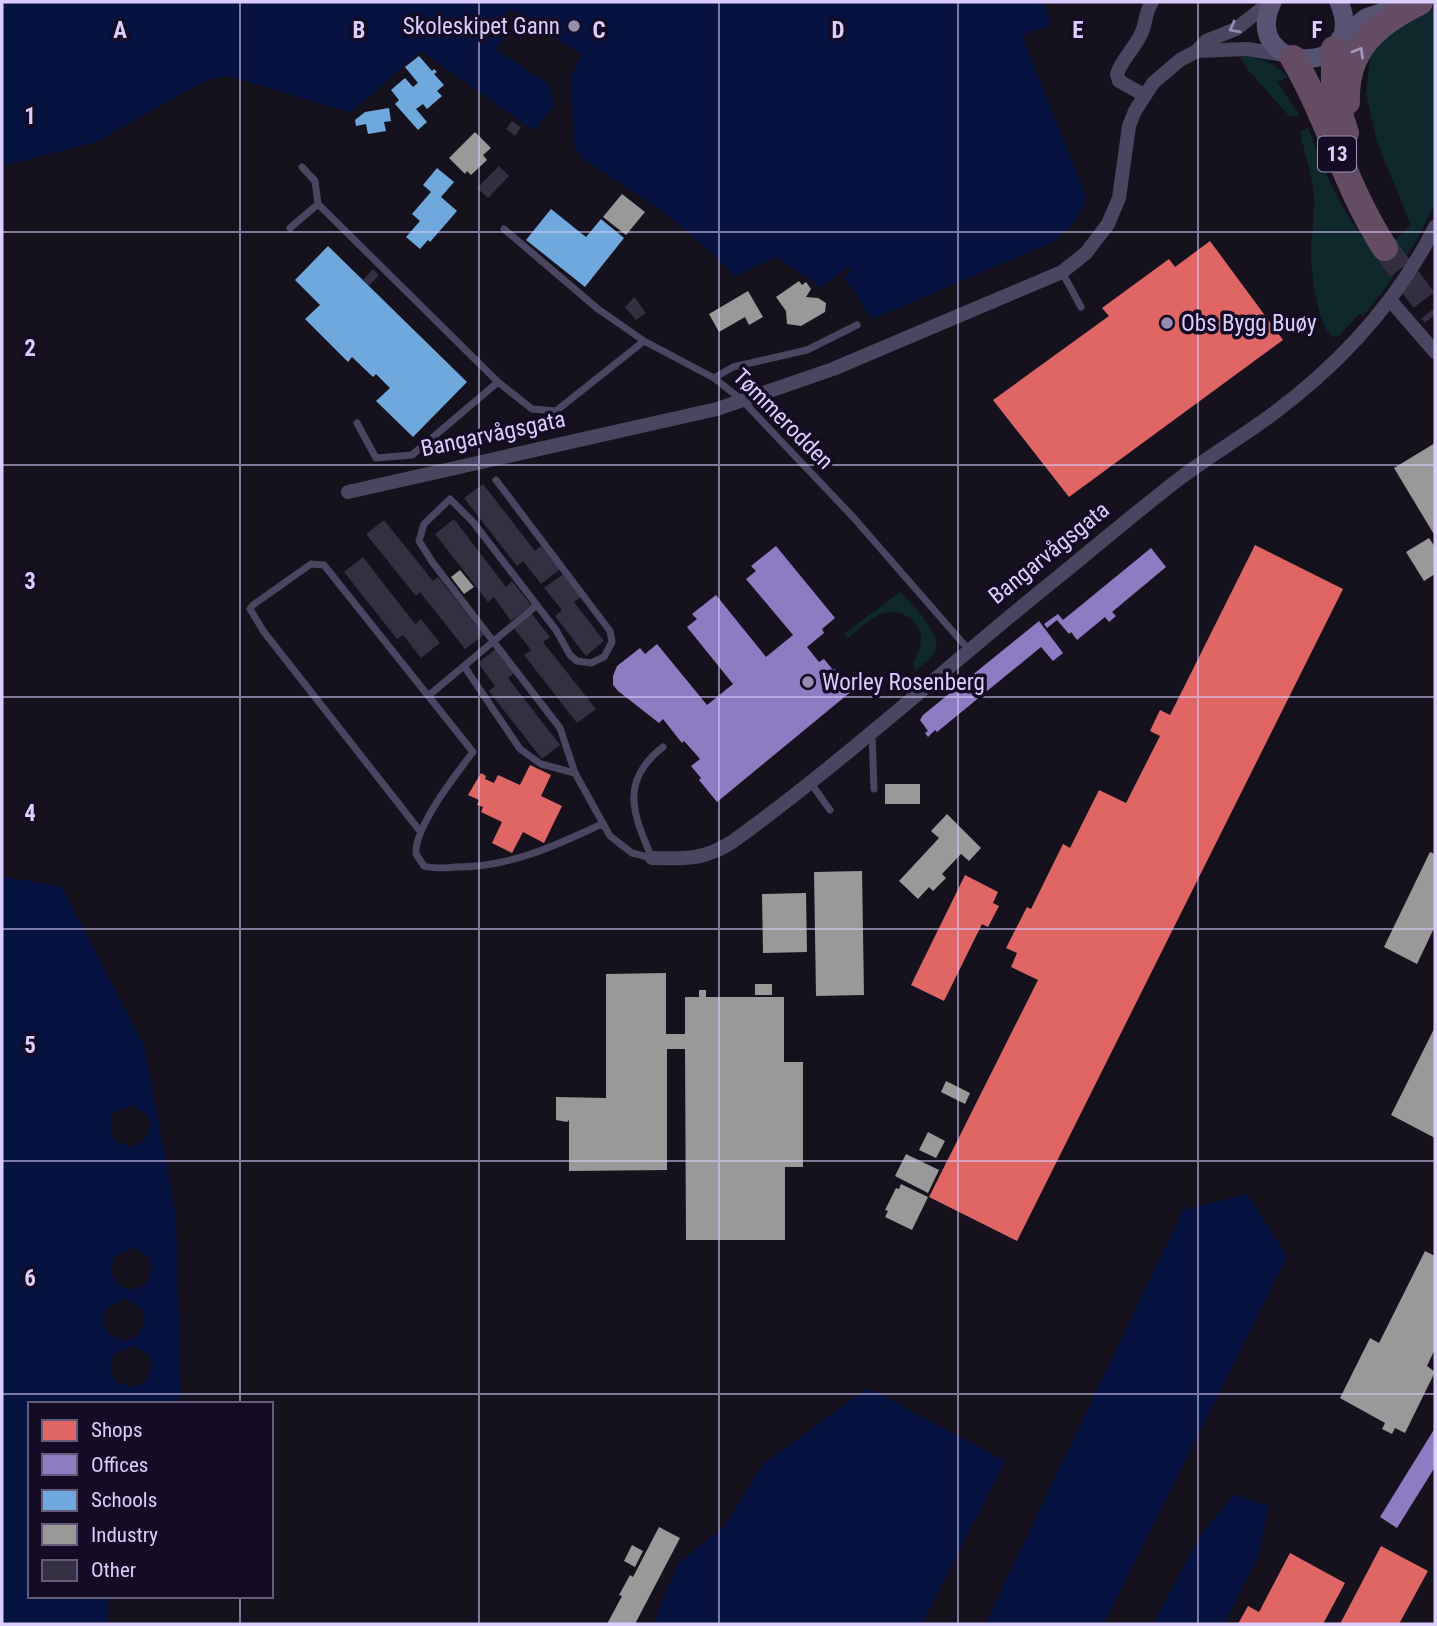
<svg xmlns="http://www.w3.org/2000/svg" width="1437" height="1626" font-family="'Roboto Condensed',sans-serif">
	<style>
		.green { fill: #0f282c }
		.water { fill: #061341; fill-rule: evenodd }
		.shops { fill: #e06666 }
		.offices { fill: #8e7cc3 }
		.schools { fill: #6fa8dc }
		.industry { fill: #999 }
		.building { fill: #342f41 }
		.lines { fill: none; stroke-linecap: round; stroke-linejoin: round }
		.highway-tunnel { stroke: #332e40; stroke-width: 26; stroke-dasharray: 26 13; stroke-linecap: butt }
		.lane { stroke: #4a4560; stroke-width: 7 }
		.street { stroke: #4a4560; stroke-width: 14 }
		.secondary { stroke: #585372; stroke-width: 19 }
		.highway { stroke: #644c65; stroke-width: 26 }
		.oneway { stroke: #928ab0 }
		.oneway2 { stroke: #a594ba }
		.grid { fill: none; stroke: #dbceff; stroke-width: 2; stroke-opacity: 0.55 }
		.poi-dot { fill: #968cb0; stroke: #130c24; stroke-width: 2.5 }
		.labels { text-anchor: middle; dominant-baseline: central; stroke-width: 7; stroke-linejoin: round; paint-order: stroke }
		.shield { fill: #130c24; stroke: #9f94bd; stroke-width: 2 }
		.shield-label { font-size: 21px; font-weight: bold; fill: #dbceff }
		.poi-label { font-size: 23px; fill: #dbceff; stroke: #130c24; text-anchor: start }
		.street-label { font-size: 23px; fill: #dbceff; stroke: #130c24 }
		.grid-label { font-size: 23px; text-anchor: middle; font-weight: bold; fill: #dbceff; stroke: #130c24; stroke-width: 7; stroke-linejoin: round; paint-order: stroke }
	</style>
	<rect width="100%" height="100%" fill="#15121e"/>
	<path class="green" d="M1429,10H1435V202L1419,236L1385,289L1363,316L1360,313L1340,335L1333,337C1318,327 1311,273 1311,255C1311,235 1315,216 1314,195C1312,174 1304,152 1300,132L1308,128C1325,174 1344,219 1378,256L1411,225L1377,142L1366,93L1371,47L1380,36Z
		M1239,56C1259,57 1273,61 1288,77L1277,82L1300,116L1290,117L1248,70Z
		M900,592C911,602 941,634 936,649C933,658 923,664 916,670L913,664C917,655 921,648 921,638C920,618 896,607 879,615C868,620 858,631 848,638L844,634Z"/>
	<path class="water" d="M2,2H1044L1051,26L1026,33L1023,39L1086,196C1081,218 1070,228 1053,242L873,319L861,305L863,304L844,278L851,271L848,267L821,287L776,257L735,277C690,227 641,196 584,160L574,147L571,75L582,55L510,9L498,25L508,35L496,49L549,84L554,104L534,131L421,51L351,113L229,76L208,79L96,142L2,166Z
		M2,876L62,887L144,1046L176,1214L181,1404H30V1596H107V1624H2ZM132,1105L148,1115L151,1126L144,1141L131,1147L117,1142L110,1130L112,1114ZM133,1248L149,1257L152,1269L146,1284L133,1290L118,1285L111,1273L114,1257ZM126,1299L142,1309L145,1320L138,1335L125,1341L111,1336L103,1324L106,1308ZM133,1346L149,1355L152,1367L145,1382L132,1387L118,1383L110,1371L113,1355Z
		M1247,1194L1287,1256L1104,1624H985L1183,1210Z
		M868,1388L1005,1461L922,1624H653L678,1563L723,1528L764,1463Z
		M1234,1494L1268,1506L1259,1555L1224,1624H1153L1200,1536Z"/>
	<path class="shops" d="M1210,241L1283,340L1069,497L993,400L1109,316L1102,308L1169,259L1175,267Z
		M1255,545L1343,589L1017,1241L929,1197L1038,980L1011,967L1017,953L1006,948L1027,907L1031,909L1063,844L1070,848L1099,790L1126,803L1160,736L1150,731L1160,710L1170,715Z
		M530,765L551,775L541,796L562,806L544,843L523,832L512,853L492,843L502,822L481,812L483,807L477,805L479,800L468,795L481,773L486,776L485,779L494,783L498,775L520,785Z
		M965,875L998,892L993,903L999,906L988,927L982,924L944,1001L911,985Z
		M1381,1546L1428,1571L1399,1624H1340Z
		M1290,1553L1345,1583L1323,1624H1238L1248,1606L1259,1612Z"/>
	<path class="offices" d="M776,546L835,618L822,629L824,633L807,647L819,662L824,659L833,670L835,669L853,690L717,802L699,780L701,778L691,766L700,759L693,751L684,741L682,743L663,719L659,723L618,691L613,685V676L617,666L640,648L645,654L657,644L707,705L733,684L687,627L697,619L692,614L716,595L766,657L793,635L746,579L756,571L751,566Z
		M1151,548L1166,567L1112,612L1116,616L1109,622L1105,617L1077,640L1071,632L1069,634L1057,620L1047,628L1044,624L1058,614L1063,620Z
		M1039,621L1063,653L1053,661L1041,647L937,732L935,730L928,737L925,733L928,731L920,720L923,715Z
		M1435,1428V1467L1397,1528L1380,1517Z"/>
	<path class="schools" d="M419,56L432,71L434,69L437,72L434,74L444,85L437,91L442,96L427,109L423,104L416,109L427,122L418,130L395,104L399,100L391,90L405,78L413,87L418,83L405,67Z
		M389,108L391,121L384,122L386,131L368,134L366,124L356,126L355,120L365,112Z
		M437,168L454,182L441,197L457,211L430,242L428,240L420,249L406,237L420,221L412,214L431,192L423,185Z
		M551,209L586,237L601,219L624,238L585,287L526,240Z
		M328,246L467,382L413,437L376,401L390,388L376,374L373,377L352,357L348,362L305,319L320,305L295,280Z"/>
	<path class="industry" d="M475,132L491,148L483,155L487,160L471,175L467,171L465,174L449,158Z
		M622,194L645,212L626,235L603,217Z
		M799,281L802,285L806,282L811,289L806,297L818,298L826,303L825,312L801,326L787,324L786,311L776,297Z
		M748,291L763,317L749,325L745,317L719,332L709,314Z
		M1435,443V536L1394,468Z
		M1429,538L1435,547V574L1424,581L1406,552Z
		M460,570L474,587L464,594L451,577Z
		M885,784H920V804H885Z
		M947,814L981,848L969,861L961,854L942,874L946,878L933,891L929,887L918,899L899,881L939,838L931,831Z
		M1430,852L1435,854V926L1417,964L1384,947Z
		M862,871L864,995L816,996L814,872Z
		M806,893L807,952L763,953L762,894Z
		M666,973V1034H685V997H699V990H706V997H784V1062H803V1167H785V1240H686L685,1049H667V1170L569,1171V1120L567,1122L556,1120V1097L606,1098V974Z
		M755,984H772V995H755Z
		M1435,1027V1138L1391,1115Z
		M946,1081L970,1093L965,1104L941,1092Z
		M928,1132L945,1141L936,1158L919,1150Z
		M906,1154L939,1170L928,1193L895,1176Z
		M901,1184L928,1197L912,1230L885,1217L888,1211L885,1210L896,1188L899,1189Z
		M1425,1251L1435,1256V1349L1427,1366L1435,1372L1405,1433L1395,1428L1392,1434L1382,1429L1385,1423L1340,1398L1370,1338L1379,1343Z
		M659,1527L680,1538L635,1624H607L622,1596L619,1595L630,1575L633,1577Z
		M632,1545L643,1551L635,1567L624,1561Z"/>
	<path class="building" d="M512,121L521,127L515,136L506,129Z
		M499,166L509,176L488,198L477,188Z
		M373,269L379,275L369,286L363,280Z
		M634,297L646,313L636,320L625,307Z
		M483,484L535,551L541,546L560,569L541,584L523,561L517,566L464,498Z
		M454,519L506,587L512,581L531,605L511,621L494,597L488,602L435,534Z
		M384,520L433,581L438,577L484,635L465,649L420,592L416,596L366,534Z
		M363,557L415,624L421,619L440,643L421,658L403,635L397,639L344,572Z
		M563,574L581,597L574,602L604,641L586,656L555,616L562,610L544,588Z
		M531,613L550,637L543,642L596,709L577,723L524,655L531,650L513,627Z
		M496,649L515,672L508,678L560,745L542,759L489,691L495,686L478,663Z"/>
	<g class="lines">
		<path class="highway-tunnel" d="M1385,248L1435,315"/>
		<path class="lane" d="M302,167L315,181L318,204L498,382L532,409L556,411L644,341
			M290,228L318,204
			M504,229L598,309L644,341L714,378L742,400L853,517L968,649
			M1062,272L1081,307
			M714,378L733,367L807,350L857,325
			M357,423L376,458L412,455L498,382
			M496,480L610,631L612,642L604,657L591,663L577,661L570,655L556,630L473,522L450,499L424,524L419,541L433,563L560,728L575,773L610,836L632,853L652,858
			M464,666L520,749L541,764L575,773
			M428,696L537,605
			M872,733L874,789
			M810,782L830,810
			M420,831L264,632L250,609L253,605L311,564L324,565L473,752C456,774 414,828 416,854L424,866C434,869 446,868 456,867C510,867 555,846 602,824
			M652,858C633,814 619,781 663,747"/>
		<path class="street" d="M1197,51L1247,49L1285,55
			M1144,95L1119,81L1117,74C1122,59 1134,49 1141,34C1146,24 1145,12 1152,2
			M1390,300L1435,352
			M348,492L717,409L833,369L1062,272L1086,253L1108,224L1119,198L1129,126L1135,111L1153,83L1180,60L1197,51L1206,41L1236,29L1270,2
			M652,858C685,859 704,860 732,842C843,762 945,668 1052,582C1094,548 1136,512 1179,479C1208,457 1240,438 1270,416C1338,366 1397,302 1435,227"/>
		<path class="secondary" d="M1272,2C1238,75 1372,80 1339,2
			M1340,39L1366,18L1400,6"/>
		<path class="highway" d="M1334,49V95L1346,133
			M1293,58C1329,119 1346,189 1385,248
			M1347,102C1345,49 1377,23 1420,2"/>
	</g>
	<defs><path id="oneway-chevron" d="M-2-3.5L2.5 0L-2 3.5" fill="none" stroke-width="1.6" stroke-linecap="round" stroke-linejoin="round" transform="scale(1.75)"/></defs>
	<use class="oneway" href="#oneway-chevron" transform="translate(1234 28) rotate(152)"/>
	<use class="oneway2" href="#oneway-chevron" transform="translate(1359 52) rotate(-60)"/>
	<path class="grid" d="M240,2V1404M479,2V1624M719,2V1624M958,2V1624M1198,2V1624M2,232H1435M2,465H1435M2,697H1435M2,929H1435M2,1161H1435M2,1394H1435M240,1596V1624"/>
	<g class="poi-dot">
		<circle cx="574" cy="26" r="7"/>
		<circle cx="1167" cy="323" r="7"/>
		<circle cx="808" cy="682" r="7"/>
	</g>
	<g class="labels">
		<rect class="shield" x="1318" y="136.5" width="38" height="35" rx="5"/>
		<g class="shield-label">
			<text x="1337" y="154">13</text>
		</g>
		<g class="poi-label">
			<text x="560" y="26" text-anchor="end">Skoleskipet Gann</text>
			<text x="1181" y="323">Obs Bygg Buøy</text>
			<text x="822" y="682">Worley Rosenberg</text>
		</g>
		<g class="street-label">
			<text transform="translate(783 419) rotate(45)">Tømmerodden</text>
			<text transform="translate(493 434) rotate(-12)">Bangarvågsgata</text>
			<text transform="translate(1049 553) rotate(-39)">Bangarvågsgata</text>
		</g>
	</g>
	<g class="grid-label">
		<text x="120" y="38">A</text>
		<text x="359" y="38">B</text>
		<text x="599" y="38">C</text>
		<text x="838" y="38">D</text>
		<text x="1078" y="38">E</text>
		<text x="1317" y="38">F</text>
		<text x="30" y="124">1</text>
		<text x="30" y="356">2</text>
		<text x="30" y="589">3</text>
		<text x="30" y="821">4</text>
		<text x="30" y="1053">5</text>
		<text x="30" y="1286">6</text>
	</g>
	<rect width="1437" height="1626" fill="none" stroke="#dbceff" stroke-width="7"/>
	<rect x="28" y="1402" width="245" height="196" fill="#130c24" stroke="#635a7c" stroke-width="2"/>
	<rect x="42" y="1420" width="35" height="21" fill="#e06666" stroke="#635a7c" stroke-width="2"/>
	<text x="91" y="1437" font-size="21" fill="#dbceff">Shops</text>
	<rect x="42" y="1454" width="35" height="21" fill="#8e7cc3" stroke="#635a7c" stroke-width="2"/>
	<text x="91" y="1472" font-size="21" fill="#dbceff">Offices</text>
	<rect x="42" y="1490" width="35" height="21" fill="#6fa8dc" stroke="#635a7c" stroke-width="2"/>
	<text x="91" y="1507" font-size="21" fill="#dbceff">Schools</text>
	<rect x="42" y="1524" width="35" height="21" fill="#999999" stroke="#635a7c" stroke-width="2"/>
	<text x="91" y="1542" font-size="21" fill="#dbceff">Industry</text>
	<rect x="42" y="1560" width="35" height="21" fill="#342f41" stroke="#635a7c" stroke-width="2"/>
	<text x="91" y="1577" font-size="21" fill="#dbceff">Other</text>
</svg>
